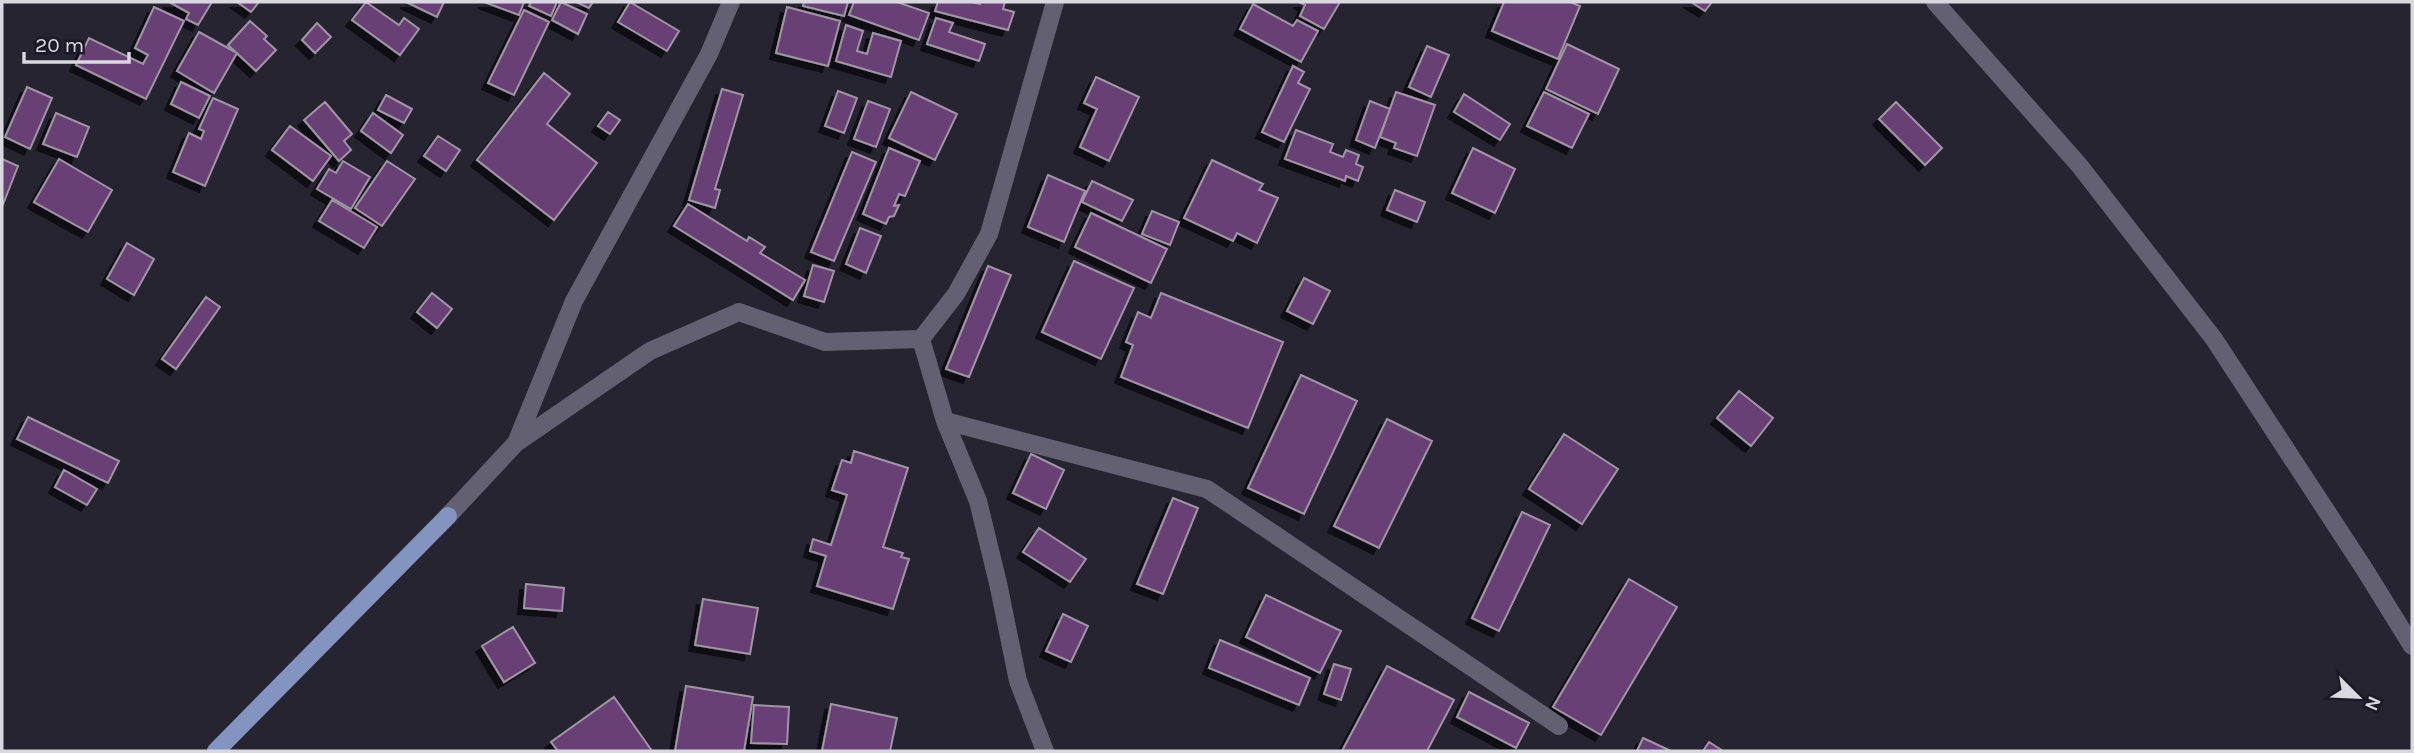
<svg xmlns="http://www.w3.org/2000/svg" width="2414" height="753" font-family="Karla,sans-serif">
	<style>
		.building { fill: #683f76; stroke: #a095a4; stroke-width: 2; filter: url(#shadow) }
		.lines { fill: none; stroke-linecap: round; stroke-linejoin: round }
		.minor { stroke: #636171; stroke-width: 18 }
		.major { stroke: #8394c1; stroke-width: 18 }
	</style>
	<defs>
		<filter id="shadow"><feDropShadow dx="-6" dy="6" stdDeviation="0" flood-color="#0009"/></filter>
	</defs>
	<rect width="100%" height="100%" fill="#262431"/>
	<path class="building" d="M169,2H212L198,25L186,19L189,13Z
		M237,2H259L251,12Z
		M366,2L399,25L404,18L419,29L400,55L352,20Z
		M406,2H444L437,17Z
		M484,2H524L519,15Z
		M531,2H557L551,16L529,6Z
		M561,2L587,14L578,34L552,20Z
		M576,2H593L589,8Z
		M630,2L679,31L667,51L618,22Z
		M804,2H848L844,16L803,6Z
		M854,2H897L929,13L919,40L849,15Z
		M938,2H971L980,4V2H1005L1003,9L1014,12L1008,30L935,11Z
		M1299,2H1340L1324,29L1300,16L1305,5Z
		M1504,2H1570L1580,6L1558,59L1492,31Z
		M1691,2H1712L1705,11Z
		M1253,4L1293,26L1297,20L1318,31L1301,62L1240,29Z
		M154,7L184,21L146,99L76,65L89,38L143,64L148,55L135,48Z
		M787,7L840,21L828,66L776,53Z
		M524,10L549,22L514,95L488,83Z
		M936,18L953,23L949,32L985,44L979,61L927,44Z
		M250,21L267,36L264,39L276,50L256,71L228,45Z
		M317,23L331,37L315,53L302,40Z
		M846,25L863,31L857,51L867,54L873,33L901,41L891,77L836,61Z
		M199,32L237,53L214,93L177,71Z
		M1567,44L1619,69L1598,114L1546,89Z
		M1427,46L1449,55L1431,97L1409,87Z
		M1293,66L1304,72L1298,83L1310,89L1284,142L1262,132Z
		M544,73L570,94L547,124L597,163L554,220L477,160Z
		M1096,77L1139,97L1109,161L1080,147L1097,109L1084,103Z
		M181,82L210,96L199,118L171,104Z
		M27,87L52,98L30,149L5,137Z
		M722,89L743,95L715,189L720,190L715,208L689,200Z
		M838,91L857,98L844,133L825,126Z
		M911,92L957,114L935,160L889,138Z
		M1396,92L1435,105L1417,156L1394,148L1396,143L1380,137Z
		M1544,92L1589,114L1572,148L1527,126Z
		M1464,94L1510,124L1500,140L1454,112Z
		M386,95L412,109L404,123L378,110Z
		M213,98L238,109L205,186L173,172L189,133L201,139L204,131L199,129Z
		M868,101L890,109L876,147L854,139Z
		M1370,101L1390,109L1375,148L1356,140Z
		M325,102L352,134L344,141L351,150L339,161L304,120Z
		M1896,102L1942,148L1925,165L1879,119Z
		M608,112L620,120L610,134L598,126Z
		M56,113L89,127L77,157L43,144Z
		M373,113L403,135L391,153L361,131Z
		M290,126L331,156L313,181L272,150Z
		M1296,130L1333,144L1330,152L1343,157L1346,150L1359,155L1356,164L1363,167L1358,181L1346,176L1345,181L1285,159Z
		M438,136L460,150L446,171L424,156Z
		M889,148L920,161L905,196L899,194L894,206L899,205L894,216L889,217L886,224L863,214Z
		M1473,148L1515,169L1495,213L1452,193Z
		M852,152L876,162L834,261L811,252Z
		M2,159L18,166L2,207Z
		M59,159L112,190L88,232L34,202Z
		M1212,160L1263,184L1259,190L1278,198L1257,243L1237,233L1233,241L1184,218Z
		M343,161L370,177L351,209L317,189L329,169L336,173Z
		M387,161L415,179L382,226L355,208Z
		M1048,175L1085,191L1064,242L1028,227Z
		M1092,181L1133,200L1122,221L1082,202Z
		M1395,190L1425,202L1417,222L1387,210Z
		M332,200L377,227L364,248L319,221Z
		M688,204L747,241L749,237L765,247L760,253L805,280L793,300L674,226Z
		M1152,211L1179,222L1170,245L1142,234Z
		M1091,213L1167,249L1151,283L1075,247Z
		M860,228L881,236L866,273L846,264Z
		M127,243L154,259L134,295L107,279Z
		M1074,261L1134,288L1101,359L1042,332Z
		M813,265L834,271L824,302L804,296Z
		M988,266L1011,275L969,377L946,369Z
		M1304,278L1330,291L1313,324L1287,311Z
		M432,293L452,309L437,328L417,312Z
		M1161,293L1283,342L1248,428L1121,377L1133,345L1126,342L1138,312L1151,318Z
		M206,297L220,307L176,369L162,359Z
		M1301,375L1357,401L1304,514L1248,488Z
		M1739,391L1773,418L1751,446L1717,418Z
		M28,417L119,461L108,483L17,439Z
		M1387,419L1432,441L1379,548L1334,526Z
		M1564,434L1618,469L1582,524L1529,489Z
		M854,451L908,468L883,547L903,553L901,557L909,559L893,609L817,586L826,556L810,551L813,539L831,545L847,495L832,490L842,460L851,463Z
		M1031,454L1064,470L1046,509L1013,493Z
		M64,470L97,489L87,505L55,487Z
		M1173,498L1198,508L1163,594L1137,584Z
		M1522,512L1550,525L1499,631L1472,618Z
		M1039,528L1086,559L1070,582L1023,552Z
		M1629,579L1677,607L1601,735L1553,707Z
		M526,584L564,588L562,611L524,608Z
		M1266,595L1341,631L1320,673L1246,637Z
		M703,599L758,608L750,654L695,645Z
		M1063,614L1088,626L1071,662L1046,651Z
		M513,627L535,663L504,682L482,646Z
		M1220,640L1310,678L1299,705L1209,668Z
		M1334,664L1351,669L1341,700L1324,694Z
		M1387,666L1454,700L1427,751H1342Z
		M686,686L753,697L744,751H675Z
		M1469,692L1529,723L1516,748L1457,717Z
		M614,697L652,751H558L551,742Z
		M831,704L897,718L890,751H822Z
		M754,705L789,707L787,744L751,743Z
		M1643,738L1671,751H1637Z
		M1709,742L1723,751H1703Z"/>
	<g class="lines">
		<path class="minor" d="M1935,2L2079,165L2214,339L2365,570L2412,646
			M921,339L945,421L978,501L998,583L1018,681L1045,751
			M945,421L1207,489L1559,726
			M516,443L574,301L709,54L731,2
			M448,516L516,443L650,351L739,312L825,342L921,339L956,294L989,234L1055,2"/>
		<path class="major" d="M216,751L448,516"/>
	</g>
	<rect width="2414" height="753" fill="none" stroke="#d9d8e1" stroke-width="7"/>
	<g transform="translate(2358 697) rotate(114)" stroke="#1c1a27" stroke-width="5" paint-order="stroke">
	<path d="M0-5L12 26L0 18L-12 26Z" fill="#d9d8e1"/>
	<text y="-10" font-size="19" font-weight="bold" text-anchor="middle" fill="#d9d8e1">N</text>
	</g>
	<path d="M24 52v10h105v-10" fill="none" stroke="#d9d8e1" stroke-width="3.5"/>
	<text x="35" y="52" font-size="21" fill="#d9d8e1" stroke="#1c1a27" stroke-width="5" paint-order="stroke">20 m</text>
</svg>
